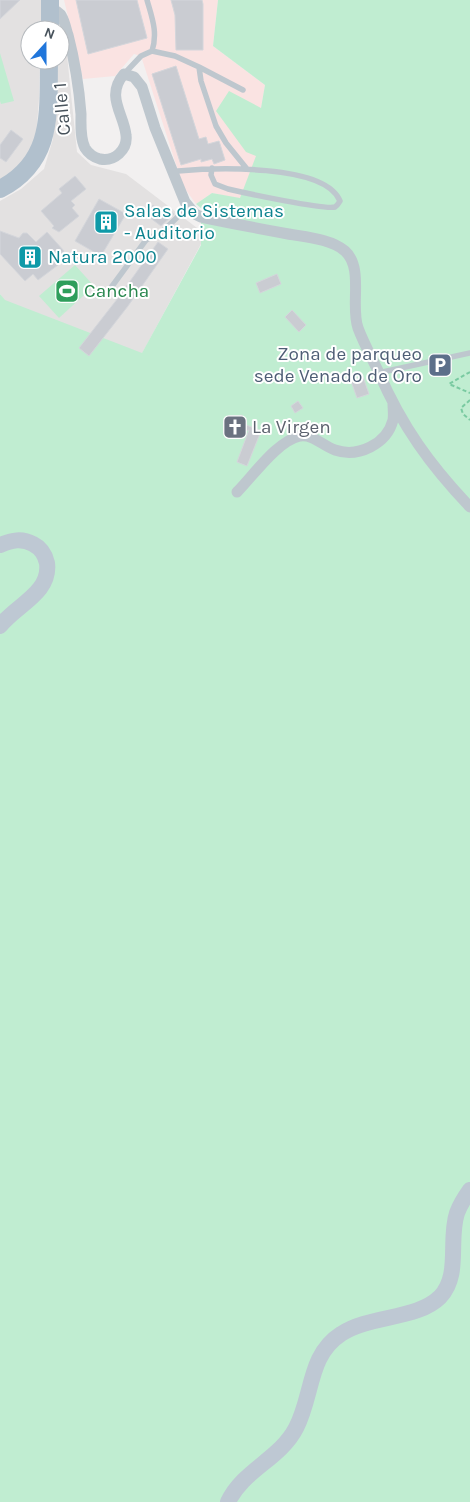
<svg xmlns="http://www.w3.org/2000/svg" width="470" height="1502" font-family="Karla,sans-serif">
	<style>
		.education { fill: #e3e1e1 }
		.medical { fill: #fae3e2 }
		.green { fill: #c0edd1 }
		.building { fill: #caccd2; stroke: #d4d6db }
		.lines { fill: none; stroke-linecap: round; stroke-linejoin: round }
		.path { stroke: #79caa1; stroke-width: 2; stroke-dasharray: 4 2.5; stroke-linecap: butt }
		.lane { stroke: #bec7ce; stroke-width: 5.5 }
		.street { stroke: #bec7ce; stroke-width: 11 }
		.secondary { stroke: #bec8d3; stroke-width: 16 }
		.primary { stroke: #b1c0cd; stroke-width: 18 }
		.labels { text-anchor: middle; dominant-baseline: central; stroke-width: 4; stroke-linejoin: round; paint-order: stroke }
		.street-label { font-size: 19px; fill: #48535c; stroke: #fff }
		.culture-label { font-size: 19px; fill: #0d838f; stroke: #fff; text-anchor: start }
		.leisure-label { font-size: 19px; fill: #27864d; stroke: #fff; text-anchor: start }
		.service-label { font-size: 19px; fill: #4e5e75; stroke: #fff; text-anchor: end }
		.worship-label { font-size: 19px; fill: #5b616d; stroke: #fff; text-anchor: start }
	</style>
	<rect width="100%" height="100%" fill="#f2f0f0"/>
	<path class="education" d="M0,0H42L41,30H30V60H40L39,99L36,137L23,164L0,181Z
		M60,34L67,55L77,152L91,165L126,174L201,231V244L132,372L21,323L0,294V201L21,189L44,169L53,139L55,60H60Z"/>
	<path class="medical" d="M64,0H218L213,46L265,85L261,108L263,158L333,219L212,193L196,204L183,186L141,56L134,54L115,76L83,79Z"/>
	<path class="green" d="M218,0H470V1502H0V294L5,300L142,353L201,245V222L207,213L196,204L212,193L240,198L256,156L246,152L216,111L229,91L261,108L265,85L213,46Z
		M0,53L14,101L1,104L0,101Z
		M75,265L94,286L59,318L39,296Z"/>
	<path class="building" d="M0,0H20L0,19Z
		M76,0H137L147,38L88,54Z
		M171,0H202L203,4V50H176L175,15Z
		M176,66L199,139L206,137L208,144L219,141L225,160L214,164L212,159L201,162V159L181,165L152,74Z
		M11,130L23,139L6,162L0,158V145Z
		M75,176L86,189L71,201L75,205L72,208L79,216L59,232L52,228L54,226L41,211L62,193L59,189Z
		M99,199L126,214L101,256L75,241Z
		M153,205L165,215L169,210L174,214L161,226L145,214Z
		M0,231L19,238L23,233H27L36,242L47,232L64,251L54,260L58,265L38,280L33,274L25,281L0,254Z
		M158,242L168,249L128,306L89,356L79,348L118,298Z
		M277,274L281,284L260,293L256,283Z
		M292,310L306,325L299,332L285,317Z
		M363,377L369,394L357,398L351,381Z
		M298,401L303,408L295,413L291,406Z
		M242,415L244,424L261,431L247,466L237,462L249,430L232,434L228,419Z"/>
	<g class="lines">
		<path class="path" d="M470,372L449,384L470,393
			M470,400L461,408L463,414L470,420"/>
		<path class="lane" d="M152,51L175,56L199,67
			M124,74L141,56L152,51C158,32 152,18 147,0
			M243,90L199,67L201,81L216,126L226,143L247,169
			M173,173L178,171C212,168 325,163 340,201C338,204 338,205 335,207C324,210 245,193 228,189L215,184L211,175L212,168
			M110,289L146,240L164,230L188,207
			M378,373L470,353"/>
		<path class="street" d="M50,9C55,10 60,13 62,17C65,22 66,30 68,35C75,62 79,87 81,114C81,124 80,138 85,148C88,153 93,157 100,159C114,162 128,150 126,135C124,114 105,96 124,74L134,77L142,87L155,128L185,202L195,214L201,217C229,223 256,228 283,233C302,237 330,238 345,251C364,268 350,306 358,328C364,344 372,358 379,373C402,426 430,465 470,507
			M237,492C253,476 277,441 300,436C313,434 323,446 335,450C358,458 387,444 393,420C394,415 393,409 393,404"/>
		<path class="secondary" d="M0,545C12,540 22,538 33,544C41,548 45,554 47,563C51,593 16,605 0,626
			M228,1502C243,1470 280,1459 296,1428C313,1396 308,1355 341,1334C369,1315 417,1320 440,1297C461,1275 448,1240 457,1213C460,1205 465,1197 470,1190"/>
		<path class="primary" d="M50,30V0
			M0,189C54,161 48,113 49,60"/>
	</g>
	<defs>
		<g id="building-square" transform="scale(1.25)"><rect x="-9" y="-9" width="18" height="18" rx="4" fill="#0f9aa8" stroke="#fff"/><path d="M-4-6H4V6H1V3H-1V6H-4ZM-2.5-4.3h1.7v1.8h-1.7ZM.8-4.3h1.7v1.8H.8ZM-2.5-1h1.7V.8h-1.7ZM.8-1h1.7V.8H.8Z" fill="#fff"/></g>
		<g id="stadium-square" transform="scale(1.25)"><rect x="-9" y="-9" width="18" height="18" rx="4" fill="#2e9e5b" stroke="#fff"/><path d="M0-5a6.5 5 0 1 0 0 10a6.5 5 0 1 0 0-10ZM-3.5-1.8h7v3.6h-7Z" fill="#fff"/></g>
		<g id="parking-square" transform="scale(1.25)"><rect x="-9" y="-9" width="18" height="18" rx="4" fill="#5c6f8a" stroke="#fff"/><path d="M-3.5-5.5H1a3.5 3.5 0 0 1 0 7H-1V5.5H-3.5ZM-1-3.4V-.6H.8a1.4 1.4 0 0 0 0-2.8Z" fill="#fff"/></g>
		<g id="church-square" transform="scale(1.25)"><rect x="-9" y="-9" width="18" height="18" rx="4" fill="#6b7280" stroke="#fff"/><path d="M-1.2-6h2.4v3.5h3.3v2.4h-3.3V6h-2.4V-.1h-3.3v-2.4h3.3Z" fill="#fff"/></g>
	</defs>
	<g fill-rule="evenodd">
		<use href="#building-square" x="106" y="222"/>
		<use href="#building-square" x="30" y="257"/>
		<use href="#stadium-square" x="67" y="291"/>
		<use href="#parking-square" x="440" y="365"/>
		<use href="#church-square" x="235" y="427"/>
	</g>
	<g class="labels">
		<g class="street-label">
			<text transform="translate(62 109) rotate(-95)">Calle 1</text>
		</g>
		<g class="culture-label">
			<text x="124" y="211">Salas de Sistemas<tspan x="124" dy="22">- Auditorio</tspan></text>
			<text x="48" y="257">Natura 2000</text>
		</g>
		<g class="leisure-label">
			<text x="84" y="291">Cancha</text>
		</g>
		<g class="service-label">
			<text x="422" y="354">Zona de parqueo<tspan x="422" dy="22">sede Venado de Oro</tspan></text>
		</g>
		<g class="worship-label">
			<text x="252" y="427">La Virgen</text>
		</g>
	</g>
	<g transform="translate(45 45) rotate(21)"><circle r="24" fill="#ffffff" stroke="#b6babe"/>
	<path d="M0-4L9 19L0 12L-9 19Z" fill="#2076db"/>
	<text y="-8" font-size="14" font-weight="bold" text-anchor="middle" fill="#48535c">N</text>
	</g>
</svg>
